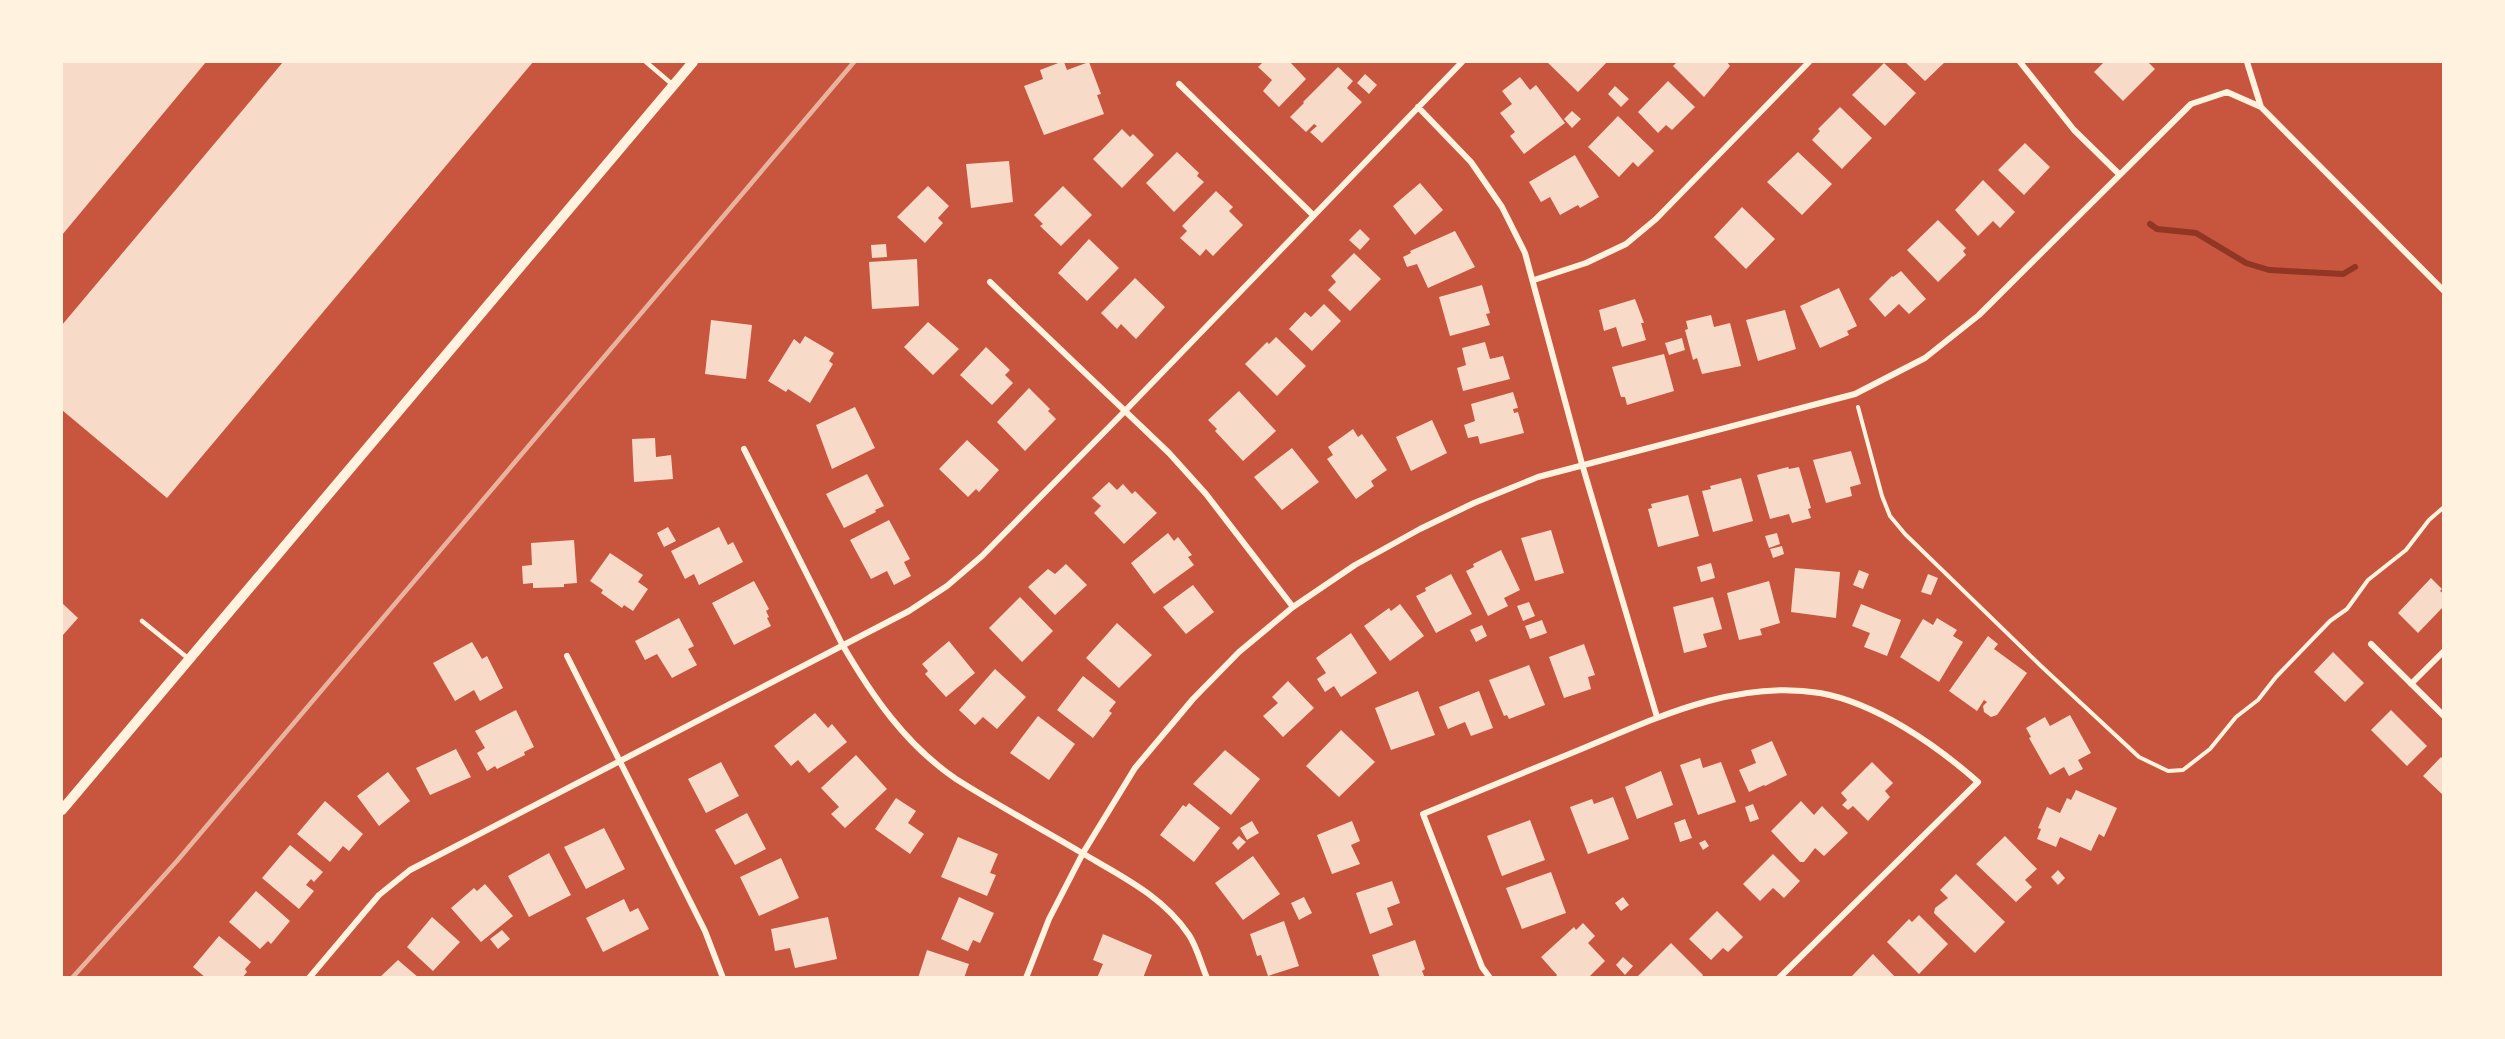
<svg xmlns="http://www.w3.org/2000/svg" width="2505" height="1039" font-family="Lato,sans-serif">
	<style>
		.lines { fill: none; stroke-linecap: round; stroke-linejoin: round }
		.stream { stroke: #8f3625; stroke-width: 6 }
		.building { fill: #f7dbc8 }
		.path { stroke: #fff3e0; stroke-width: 4 }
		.service { stroke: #fff3e0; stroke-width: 4.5 }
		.minor { stroke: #fff3e0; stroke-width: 6 }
		.tertiary { stroke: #fff3e0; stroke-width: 10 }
		.rail { stroke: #e9b49f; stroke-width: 4.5 }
	</style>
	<rect width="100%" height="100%" fill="#c8553d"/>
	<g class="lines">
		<path class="stream" d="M2150,224L2157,229L2196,233L2246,263L2269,270L2343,274L2355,267"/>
	</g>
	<path class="building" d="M62,62H206L62,235Z
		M283,62H533L167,498L62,410V325Z
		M1061,62H1064L1067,70L1089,62L1101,94L1097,95L1104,114L1044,135L1024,86L1043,79L1040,70Z
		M1263,62H1290L1306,79L1279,107L1263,91L1272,80L1258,67Z
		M1547,62H1607L1578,92Z
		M1677,62H1727L1730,66L1704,97L1673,66Z
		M1905,62H1945L1925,81Z
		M2104,62H2148L2155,69L2123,101L2094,72Z
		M1884,63L1916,93L1885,126L1852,95Z
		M1338,67L1353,81L1347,88L1362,102L1322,143L1310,132L1317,126L1314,124L1306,132L1290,117L1304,103L1303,102Z
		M1365,74L1377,85L1369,94L1357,83Z
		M1520,77L1530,90L1536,85L1565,123L1524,154L1510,136L1515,132L1500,113L1512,104L1502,91Z
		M1668,81L1695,107L1672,130L1666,125L1658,133L1638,112Z
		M1615,86L1629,99L1621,107L1608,94Z
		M1840,107L1872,138L1842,169L1812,140L1820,131L1818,129Z
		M1572,111L1581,119L1572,128L1564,119Z
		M1618,116L1654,151L1638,167L1633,162L1619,177L1588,147Z
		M1122,129L1130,137L1133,134L1154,155L1122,188L1093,159Z
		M2025,143L2050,167L2024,195L1998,170Z
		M1177,152L1199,173L1197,176L1204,182L1174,212L1146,183Z
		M1798,152L1832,184L1802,215L1767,182Z
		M1575,155L1599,197L1580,208L1578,205L1560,215L1550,197L1541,202L1529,182Z
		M1009,161L1013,202L971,208L966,164Z
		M1983,180L2015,212L2000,228L1993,221L1978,236L1955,210Z
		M1420,183L1443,210L1415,235L1393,206Z
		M928,186L949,206L938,218L943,223L925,243L897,217Z
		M1063,186L1092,215L1061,246L1040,226L1043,224L1034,215Z
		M1216,191L1233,207L1229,211L1243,225L1213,256L1206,249L1200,256L1180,238L1187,231L1182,226Z
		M1742,207L1775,239L1746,269L1714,237Z
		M1938,220L1966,248L1963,251L1966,255L1938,282L1907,250Z
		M1360,229L1370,239L1360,250L1349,240Z
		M1455,231L1475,267L1428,288L1417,264L1407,267L1403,257L1411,253L1410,251Z
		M1089,239L1119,268L1087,301L1058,273Z
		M886,244L887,257L872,258L871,245Z
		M1354,253L1381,279L1350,311L1328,290L1336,282L1331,276Z
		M917,259L919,306L872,309L869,262Z
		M1901,271L1926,299L1909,314L1899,304L1885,317L1869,299L1892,276L1893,277Z
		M1135,278L1165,307L1136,339L1121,324L1117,329L1101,313Z
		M1482,285L1490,313L1486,314L1490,325L1450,336L1439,297Z
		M1839,288L1857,326L1847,331L1849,335L1820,348L1800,306Z
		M1635,299L1644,323H1641L1646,340L1622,347L1616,327L1604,331L1599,310Z
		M1324,304L1341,321L1312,351L1289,329L1305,312L1311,317Z
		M1785,310L1796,349L1758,361L1746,320Z
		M1711,315L1714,327L1730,323L1741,366L1702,374L1697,358L1693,360L1685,330L1688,329L1686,321Z
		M711,320L752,325L746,379L705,374Z
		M928,322L959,349L933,375L904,347Z
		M805,336L834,353L829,361L833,364L810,403L788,389L786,392L768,381L794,339L800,344Z
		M1276,337L1306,366L1277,396L1245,364L1267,342L1269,344Z
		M1682,338L1685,350L1669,355L1665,343Z
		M1485,342L1490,359L1503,356L1510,379L1463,391L1457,368L1466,365L1462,348Z
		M986,347L1010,370L1005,375L1013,383L992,405L960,375Z
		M1664,354L1674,391L1627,405L1625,397H1621L1612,367Z
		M1029,388L1050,409L1048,411L1056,419L1025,451L997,422Z
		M1239,391L1276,431L1243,461L1215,431L1217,429L1208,420Z
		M1513,392L1518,408L1513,409L1514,413L1518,412L1524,433L1480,444L1478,436L1468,438L1464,425L1475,421L1471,404Z
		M855,407L875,448L832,469L816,425Z
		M1432,420L1447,453L1411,471L1396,437Z
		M1353,429L1358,437L1362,434L1387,470L1371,481L1374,486L1356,499L1327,459L1333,455L1328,447Z
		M655,438L656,457L671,455L673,479L634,482L632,439Z
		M967,440L999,470L979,492L976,489L968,497L939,469Z
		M1292,448L1319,482L1282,510L1254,477Z
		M1851,451L1861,484L1850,487L1852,496L1826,503L1813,460Z
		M1788,467L1789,469L1799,467L1811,508L1808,509L1811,518L1792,523L1789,514L1770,519L1757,475Z
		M867,474L884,506L875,510L876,512L844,528L826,494Z
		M1741,478L1753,521L1713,532L1702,491L1711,489L1710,486Z
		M1109,482L1117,490L1123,484L1132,494L1135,491L1157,513L1124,544L1094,513L1101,506L1092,498Z
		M1688,495L1699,536L1658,547L1648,509L1652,508L1651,504Z
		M889,520L910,559L904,562L911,576L894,585L887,571L871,579L850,540Z
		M668,527L676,541L664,547L657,533Z
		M719,527L728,545L733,542L743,562L699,585L694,574L685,579L671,551Z
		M1551,530L1564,573L1535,581L1521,538Z
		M1168,533L1174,541L1178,537L1192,555L1188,557L1194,565L1154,594L1131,563Z
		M1777,533L1780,544L1769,548L1765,536Z
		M574,540L577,583L564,584V587L533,588V583L523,584L522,566L532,565L531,543Z
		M1782,546L1784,554L1773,558L1770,549Z
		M1501,550L1520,590L1504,598L1508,606L1488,616L1466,571L1474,567L1473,564Z
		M610,553L643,575L638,582L648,589L633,611L624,605L622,608L601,593L603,590L590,581Z
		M1711,563L1715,578L1701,582L1697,567Z
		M1066,564L1087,585L1055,615L1028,587L1048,569L1055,574Z
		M1795,568L1840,572L1836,618L1791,612Z
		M1859,570L1869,574L1863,589L1853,585Z
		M1451,574L1472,614L1436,633L1416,596L1426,591L1425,588Z
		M1928,574L1938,578L1931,595L1921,592Z
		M2431,578L2442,589L2440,591L2444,594V606L2418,633L2398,613Z
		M754,581L769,609L766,611L769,617L767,618L771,626L734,645L712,603Z
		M1769,581L1780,623L1760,629L1762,635L1739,640L1727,593Z
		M1193,585L1214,612L1186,634L1163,607Z
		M1020,597L1053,631L1022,662L989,628Z
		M1713,597L1722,629L1703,634L1707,647L1684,653L1673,607Z
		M1529,602L1535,616L1523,621L1517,606Z
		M62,603L78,618L63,635L62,633Z
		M1400,604L1424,636L1390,661L1364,626L1389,608L1391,611Z
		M1861,604L1901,620L1887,656L1864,647L1870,633L1852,626Z
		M679,618L694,646L688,649L697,665L672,678L657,654L645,660L635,641Z
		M1937,618L1957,630L1953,636L1963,642L1939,682L1900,657L1923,619L1933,625Z
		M1542,620L1547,633L1530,639L1525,626Z
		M1117,623L1152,655L1119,688L1086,658Z
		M1482,625L1487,636L1476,642L1470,630Z
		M1351,633L1377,673L1341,697L1334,686L1325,692L1317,679L1326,673L1316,658Z
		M1988,636L1998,644L1994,649L2027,673L1997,715L1991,717L1984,712L1983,706L1987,702L1984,700L1977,711L1949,691Z
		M949,641L975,673L946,697L925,674L928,671L922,664Z
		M472,642L482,659L487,656L503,688L480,701L474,690L455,701L433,663Z
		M1584,644L1595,675L1588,677L1591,689L1564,698L1549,657Z
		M2333,652L2364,683L2345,702L2314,672Z
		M1529,665L1545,705L1509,719L1507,715L1504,716L1489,680Z
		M995,669L1026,697L997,729L983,717L975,725L959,710Z
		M1083,676L1116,702L1109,711L1112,713L1093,738L1057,710Z
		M1288,681L1314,708L1283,737L1263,716L1278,703L1272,697Z
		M1418,691L1435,735L1391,750L1375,708Z
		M1479,691L1493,728L1471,736L1465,722L1448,729L1439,707Z
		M516,710L534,747L524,752L525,755L497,769L495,766L487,771L477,753L485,748L475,731Z
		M2391,710L2427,746L2407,766L2371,730Z
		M815,713L828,728L832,724L847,742L809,773L798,760L791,766L774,746Z
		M2070,715L2091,753L2078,760L2083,769L2069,776L2064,767L2050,775L2029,738L2031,737L2026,728L2045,717L2050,726Z
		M1038,716L1075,744L1049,780L1010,753Z
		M1341,730L1375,762L1339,797L1306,766Z
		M1772,741L1787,775L1765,786L1764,785L1749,792L1739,770L1756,763L1751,750Z
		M456,749L471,777L430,795L416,768Z
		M1225,750L1260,779L1231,815L1193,784Z
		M856,755L887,789L845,828L831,814L839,807L821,788Z
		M2441,757L2444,760V796L2423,776Z
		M1700,758L1703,768L1721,762L1736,802L1698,815L1680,765Z
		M721,762L739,796L706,813L688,779Z
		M1872,762L1893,783L1885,791L1890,797L1868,821L1853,806L1848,810L1842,805L1847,800L1841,793Z
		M1661,771L1673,805L1637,819L1625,787Z
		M388,772L410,801L379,826L357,796Z
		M2076,790L2117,808L2104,837L2099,834L2091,851L2060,837L2056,847L2037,839L2041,829L2038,828L2047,807L2060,813L2067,798L2071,800Z
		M1613,797L1629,839L1588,854L1570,807L1592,799L1594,804Z
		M896,798L916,811L908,823L924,834L910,854L875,829Z
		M325,801L363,834L349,851L343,846L330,862L297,834Z
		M1801,801L1814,815L1822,806L1848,833L1824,856L1815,848L1804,862H1800L1771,831Z
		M1189,803L1220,828L1194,862L1160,835L1183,805L1186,807Z
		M1753,804L1759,819L1750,822L1745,807Z
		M747,813L766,849L735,865L715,830Z
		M1685,819L1692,838L1680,842L1674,823Z
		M1530,820L1545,860L1502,876L1487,836Z
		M1252,821L1259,833L1247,840L1240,828Z
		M1352,821L1360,841L1351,845L1360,864L1332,874L1317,835Z
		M604,828L625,869L586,889L564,847Z
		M1239,836L1246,842L1238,850L1232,843Z
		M2005,836L2037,869L2025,880L2032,887L2016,902L1976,864Z
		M958,837L998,854L990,873L996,875L987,896L941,877Z
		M1705,840L1709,846L1703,850L1699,843Z
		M290,845L323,872L314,882L311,879L306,885L314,891L299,909L262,878Z
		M549,853L571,895L529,917L508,876Z
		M1773,854L1800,881L1784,898L1773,888L1760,901L1743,884Z
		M1253,856L1280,894L1243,920L1215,883Z
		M781,858L799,898L759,916L740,877Z
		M2058,870L2065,878L2058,885L2051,877Z
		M1551,872L1566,913L1522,929L1506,888Z
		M1956,874L2005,922L1975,953L1934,913L1935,908L1948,898L1940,890Z
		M1392,881L1400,903L1387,908L1393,925L1370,934L1356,893Z
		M485,884L513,916L481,942L451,908L474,888L477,891Z
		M256,891L290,921L271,944L268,941L260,949L229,922Z
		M959,897L994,913L980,943L973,940L968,951L941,939Z
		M1304,897L1312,913L1299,920L1291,903Z
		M1623,897L1629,905L1621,911L1615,903Z
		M624,899L630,912L638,908L649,929L603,952L586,918Z
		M1717,911L1743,937L1728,952L1723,948L1711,960L1689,939Z
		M1919,915L1948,944L1919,974L1887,942L1909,919L1912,922Z
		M432,917L460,942L433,971L407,947Z
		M828,917L837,959L795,968L790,948L775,951L771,929Z
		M1284,921L1299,966L1268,976L1261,955L1257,956L1250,934Z
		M1583,923L1595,936L1588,943L1605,961L1588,978H1555L1557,975L1541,957L1574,927L1576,930Z
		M502,930L510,939L498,949L490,939Z
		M1103,934L1152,955L1143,978H1097L1103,964L1093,960Z
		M219,936L251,962L245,969L247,972L242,978H206L193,967Z
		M1415,940L1425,969L1422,971L1425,978H1380L1372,955Z
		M1671,943L1703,975L1701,978H1639L1638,976Z
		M927,950L969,964L964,978H918Z
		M1873,954L1896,978H1854L1852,976Z
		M1623,957L1633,966L1625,975L1616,965Z
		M398,960L419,978H379Z"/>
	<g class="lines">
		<path class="path" d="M1858,407L1882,496L1890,516L1905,534L2041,666L2139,757L2168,771L2183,770L2210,749L2236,717L2258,700L2276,677L2330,621L2347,609L2368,580L2406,550L2429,520L2444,507"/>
		<path class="service" d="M646,62L673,85
			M142,621L189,659"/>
		<path class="minor" d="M2020,62L2074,130L2119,174
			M2247,62L2261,107
			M1179,84L1313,215
			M1418,107L1471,162L1502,207L1525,253L1582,464L1657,717
			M1534,280L1586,263L1626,244L1656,219L1809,62
			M990,282L1169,453L1206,494L1293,607
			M744,449L842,644C872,696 906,745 956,779C997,805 1040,828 1082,853C1121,876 1163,896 1189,935C1197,947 1201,964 1207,978
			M2371,644L2444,716
			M567,656L705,931L723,978
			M2411,684L2444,651
			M309,978L379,895L410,870L909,611L947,586L982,556L1125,411L1462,62
			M1026,978L1049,919L1083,853L1135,768L1193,699L1239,652L1293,607L1355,565L1420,529L1474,503L1538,477L1855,394L1925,358L1979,315L2191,104L2227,92L2261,107L2444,291
			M1490,978L1482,967L1423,814C1475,793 1527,771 1579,750C1656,718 1736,679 1820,693C1876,703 1936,745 1978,782L1779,978"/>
		<path class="tertiary" d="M62,810L693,62"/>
		<path class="rail" d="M72,978L177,861L854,62"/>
	</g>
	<rect width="2505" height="1039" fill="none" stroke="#fff3e0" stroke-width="126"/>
</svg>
